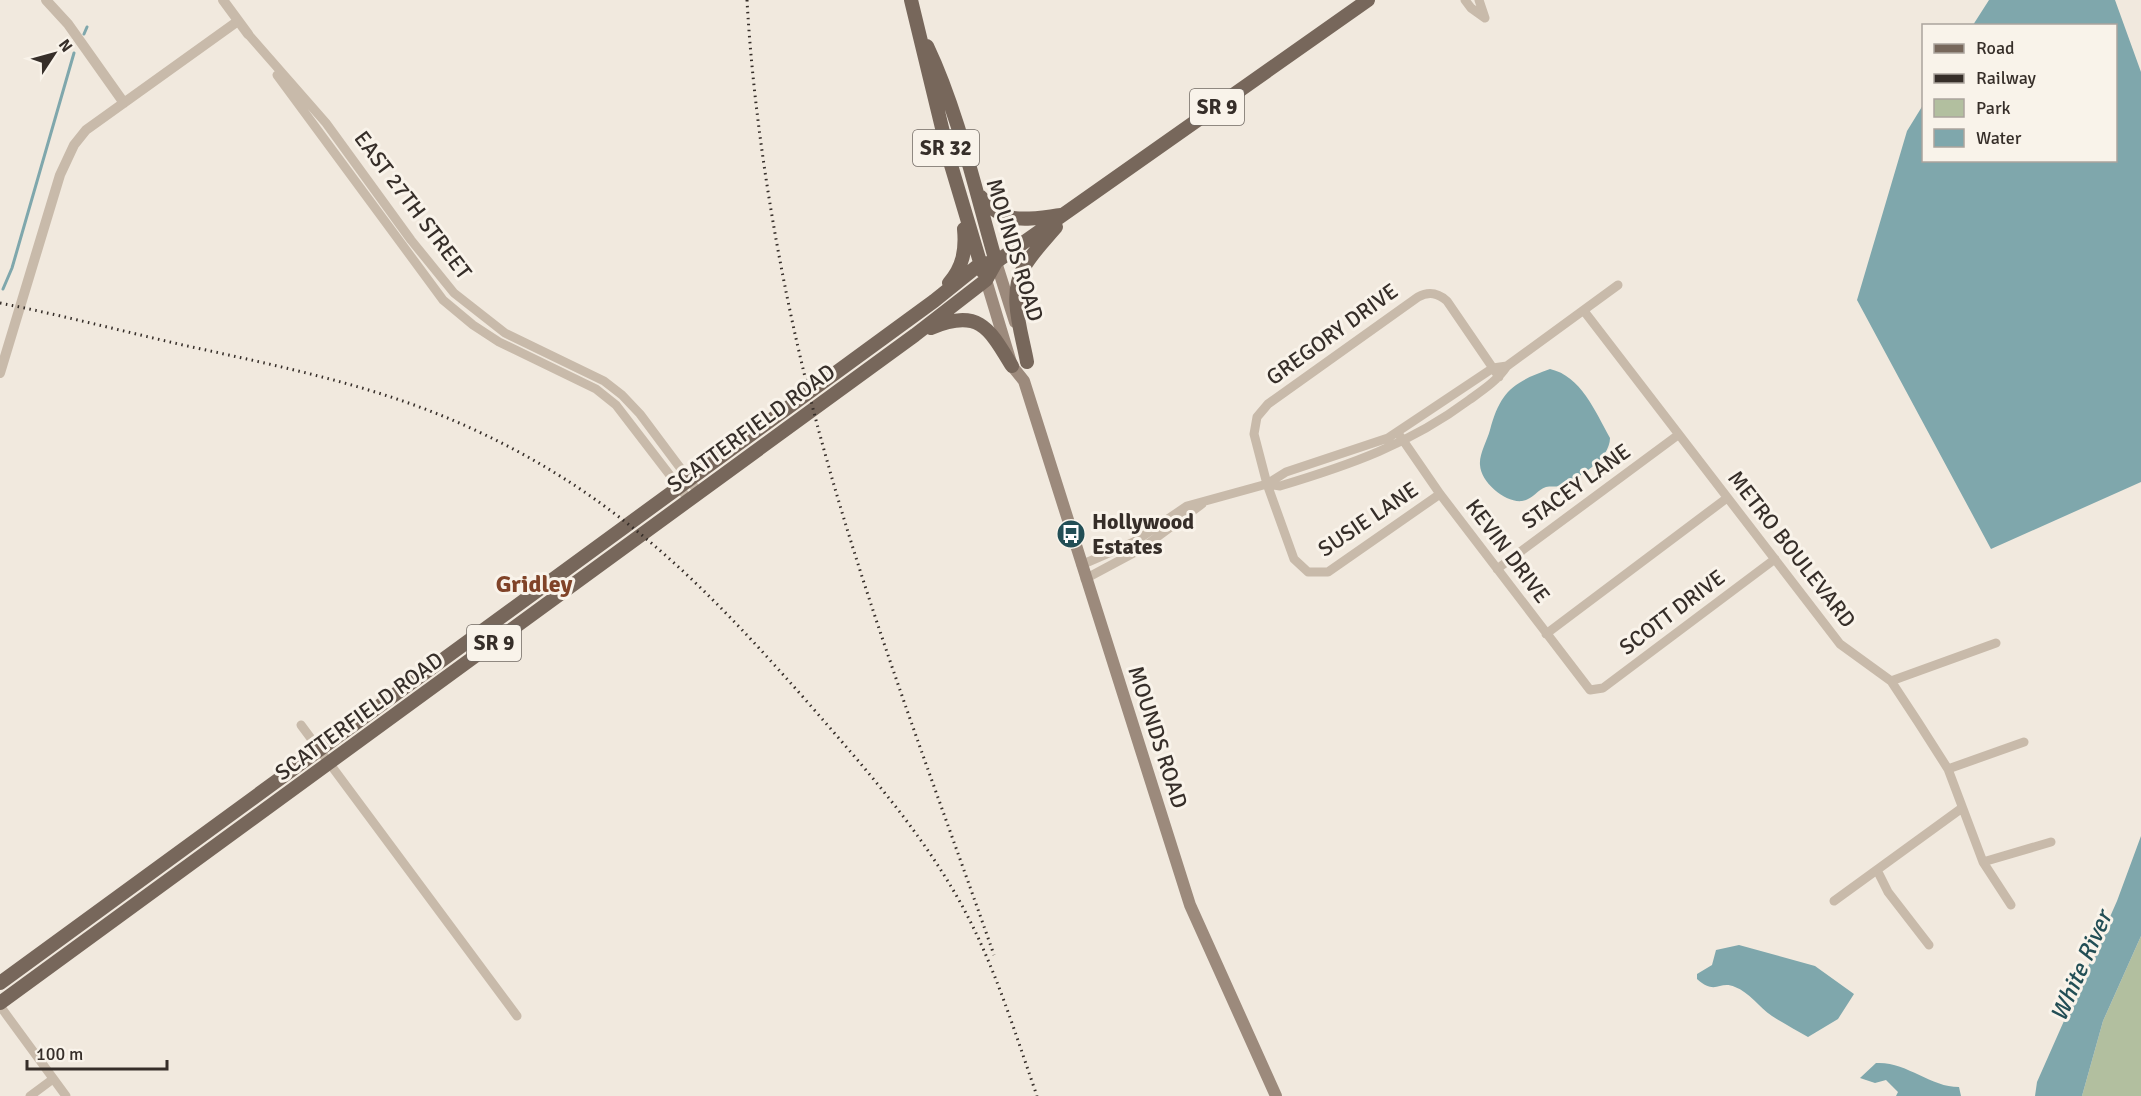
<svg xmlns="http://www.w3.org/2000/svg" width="2141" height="1096" font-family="Signika,sans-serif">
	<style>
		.green { fill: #b2bf9f }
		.water { fill: #7fa7ac }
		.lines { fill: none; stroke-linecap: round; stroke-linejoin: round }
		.stream { stroke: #7fa7ac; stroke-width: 3 }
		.minor { stroke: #c8baaa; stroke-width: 9 }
		.tertiary { stroke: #c8baaa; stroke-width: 10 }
		.secondary { stroke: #9c8a7c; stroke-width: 12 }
		.primary { stroke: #77675b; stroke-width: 14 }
		.rail { stroke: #362e29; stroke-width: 3; stroke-dasharray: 1.5 4.5; stroke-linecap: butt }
		.labels { text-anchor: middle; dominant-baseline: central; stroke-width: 6; stroke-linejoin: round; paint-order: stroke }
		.shield { fill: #f9f3ea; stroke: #706963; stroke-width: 1.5 }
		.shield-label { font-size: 21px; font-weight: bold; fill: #362e29 }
		.street-label { font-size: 22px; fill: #362e29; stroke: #f9f3ea }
		.poi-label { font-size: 22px; font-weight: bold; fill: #362e29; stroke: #f9f3ea; text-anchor: start }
		.neighbourhood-label { font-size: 24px; font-weight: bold; fill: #804328; stroke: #f9f3ea }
		.water-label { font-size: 24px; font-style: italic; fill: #224e55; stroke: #f9f3ea }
	</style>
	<rect width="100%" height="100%" fill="#f1e9de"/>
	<path class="green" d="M2141,936V1096H2082L2103,1021Z"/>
	<path class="water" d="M1989,0H2115L2141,72V482L1991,549L1857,300L1907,131L1923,105L1924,160H2116V26L1973,25Z
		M1550,369C1581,376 1595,411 1610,438C1610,459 1578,479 1560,486C1555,487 1550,486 1546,487C1537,490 1532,500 1522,501C1506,503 1481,483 1480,465C1479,454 1487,441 1490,430C1500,392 1513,382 1550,369Z
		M2141,836V936L2103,1021L2082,1096H2035L2037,1082L2117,901Z
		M1739,945L1815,966L1854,994L1838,1019L1808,1037C1796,1030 1783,1023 1772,1016C1759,1007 1749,992 1735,987C1719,980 1716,996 1697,979V974L1712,965L1716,950Z
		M1876,1063C1906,1061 1930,1087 1959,1087L1961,1096H1896L1898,1092L1886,1080L1875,1083L1860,1078Z"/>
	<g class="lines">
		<path class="stream" d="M84,34L87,27
			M3,289L12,268L74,53"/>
		<path class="minor" d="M1465,0L1471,8L1485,18
			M1479,0L1485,18
			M248,34L326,123L411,240L454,293L505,333L604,381L622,395L640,414L699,493
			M277,75L443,300L473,325L499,342L596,389L616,405L689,500
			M1584,311L1840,644L1891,681L1918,722L1948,769L1983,862L2011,905
			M1398,433L1440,494L1590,690L1603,688L1775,559
			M1267,484L1280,486C1350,465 1410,444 1469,400C1483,390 1497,381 1507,366L1618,285
			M1440,494L1328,572H1308L1294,559L1267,484L1254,434L1257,417L1268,404L1418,297C1429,291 1438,293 1447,301L1499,377
			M1081,565L1134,542L1187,506L1267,484L1286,472L1388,438L1493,368L1507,366
			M1497,569L1678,435
			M1085,579L1141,549L1202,504
			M1546,634L1727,498
			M1891,681L1996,643
			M301,725L517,1016
			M1948,769L2024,742
			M1983,862L2051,842
			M1877,870L1888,892L1929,945
			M1834,901L1962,808
			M0,1006L66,1096
			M30,1096L53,1079"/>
		<path class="tertiary" d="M46,0L68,24L124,103
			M223,0L248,34
			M0,373L60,175L74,145L86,130L238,21"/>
		<path class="secondary" d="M996,262L1015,322
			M986,280L1012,366L1024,381L1190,905L1276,1096"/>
		<path class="primary" d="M911,0L951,165L983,272
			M927,46C958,111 976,193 996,262
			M981,197C1004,226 1028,219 1061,215
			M949,283C963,267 966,250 964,229
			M931,328C979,308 989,328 1012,366
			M1027,362C1022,333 1008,296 1023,269C1031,254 1045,240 1056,227
			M0,983L934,301L980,264L996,262
			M0,1003L915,335L986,280L996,262L1368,0"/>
		<path class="rail" d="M747,0C754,126 778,270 809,393C857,584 929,769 994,955
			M0,303C61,315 122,331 183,345C283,367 384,387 477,431C623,499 713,594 817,713C869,773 921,832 960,902C994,963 1014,1030 1037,1096"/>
	</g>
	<defs>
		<g id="bus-disc" transform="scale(1.5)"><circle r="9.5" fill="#224e55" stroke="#f9f3ea"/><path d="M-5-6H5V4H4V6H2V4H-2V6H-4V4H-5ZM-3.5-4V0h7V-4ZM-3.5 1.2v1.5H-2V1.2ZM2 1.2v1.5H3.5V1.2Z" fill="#fff"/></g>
	</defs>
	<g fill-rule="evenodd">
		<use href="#bus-disc" x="1071" y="534"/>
	</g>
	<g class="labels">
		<g class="shield">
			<rect x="1190" y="89" width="54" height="36" rx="4.5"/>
			<rect x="913" y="130" width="66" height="36" rx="4.5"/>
			<rect x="467" y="625" width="54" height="36" rx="4.5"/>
		</g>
		<g class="shield-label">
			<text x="1217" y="107">SR 9</text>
			<text x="946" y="148">SR 32</text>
			<text x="494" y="643">SR 9</text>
		</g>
		<g class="street-label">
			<text transform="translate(413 205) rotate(53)">EAST 27TH STREET</text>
			<text transform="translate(1015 250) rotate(73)">MOUNDS ROAD</text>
			<text transform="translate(1332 334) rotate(-36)">GREGORY DRIVE</text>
			<text transform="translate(751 428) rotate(-36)">SCATTERFIELD ROAD</text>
			<text transform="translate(1576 486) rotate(-36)">STACEY LANE</text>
			<text transform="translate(1368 519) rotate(-34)">SUSIE LANE</text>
			<text transform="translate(1792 549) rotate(52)">METRO BOULEVARD</text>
			<text transform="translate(1508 551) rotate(53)">KEVIN DRIVE</text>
			<text transform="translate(1672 612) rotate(-37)">SCOTT DRIVE</text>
			<text transform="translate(359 716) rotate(-36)">SCATTERFIELD ROAD</text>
			<text transform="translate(1158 737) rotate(72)">MOUNDS ROAD</text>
		</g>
		<g class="poi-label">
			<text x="1092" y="521">Hollywood<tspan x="1092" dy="25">Estates</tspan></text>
		</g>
		<g class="neighbourhood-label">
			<text x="534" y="584">Gridley</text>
		</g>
		<g class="water-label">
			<text transform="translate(2081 966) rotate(-66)">White River</text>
		</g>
	</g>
	<rect x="1922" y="24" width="195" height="138" fill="#f9f3ea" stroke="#aba49d" stroke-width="1.5"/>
	<rect x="1934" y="44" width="30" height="9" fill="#77675b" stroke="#aba49d" stroke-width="1.5"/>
	<text x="1976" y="54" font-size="18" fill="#362e29">Road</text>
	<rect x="1934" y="74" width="30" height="9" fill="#362e29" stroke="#aba49d" stroke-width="1.5"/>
	<text x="1976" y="84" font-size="18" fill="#362e29">Railway</text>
	<rect x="1934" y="99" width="30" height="18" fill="#b2bf9f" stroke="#aba49d" stroke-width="1.5"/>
	<text x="1976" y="114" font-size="18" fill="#362e29">Park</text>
	<rect x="1934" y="129" width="30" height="18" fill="#7fa7ac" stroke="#aba49d" stroke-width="1.5"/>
	<text x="1976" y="144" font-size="18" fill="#362e29">Water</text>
	<g transform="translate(54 54) rotate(54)" stroke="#f9f3ea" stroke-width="4.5" paint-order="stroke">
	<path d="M0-4.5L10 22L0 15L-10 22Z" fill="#362e29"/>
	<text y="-9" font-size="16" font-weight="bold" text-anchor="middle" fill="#362e29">N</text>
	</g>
	<path d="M27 1060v9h140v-9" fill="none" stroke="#362e29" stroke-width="3"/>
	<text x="36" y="1060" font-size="18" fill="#362e29" stroke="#f9f3ea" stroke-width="4.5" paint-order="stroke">100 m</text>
</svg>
